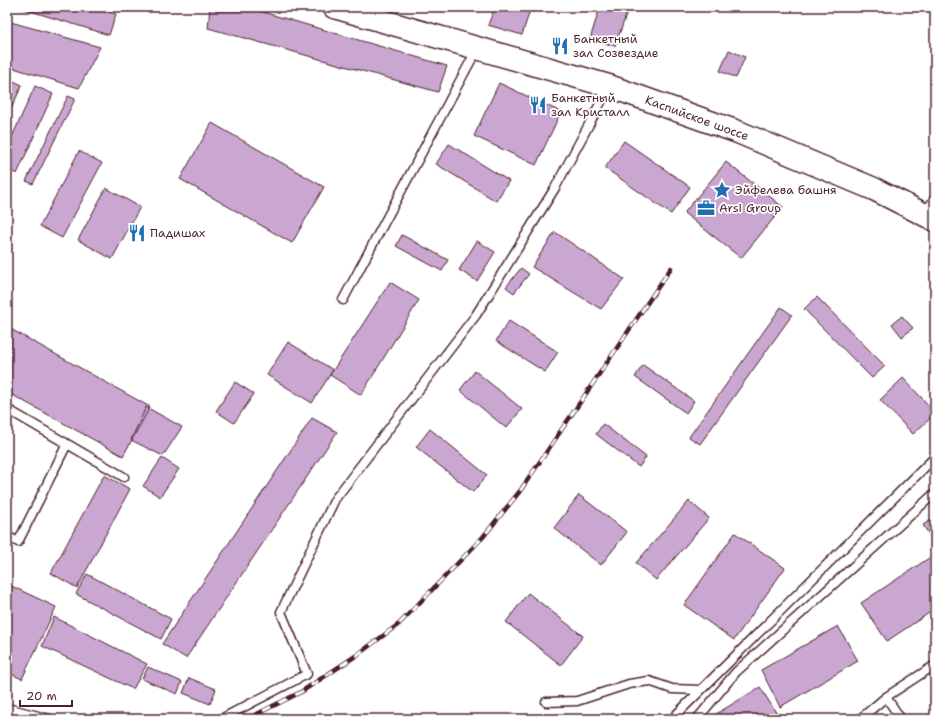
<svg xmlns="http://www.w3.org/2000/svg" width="942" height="726" font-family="'Shantell Sans',sans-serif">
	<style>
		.building { fill: #caa7d1; stroke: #4a1f2b }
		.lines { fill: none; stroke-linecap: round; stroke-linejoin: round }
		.service-casing { stroke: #4a1f2b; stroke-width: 11 }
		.primary-casing { stroke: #4a1f2b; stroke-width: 25 }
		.service { stroke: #fff; stroke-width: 8 }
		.primary { stroke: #fff; stroke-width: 22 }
		.rail-casing { stroke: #4a1f2b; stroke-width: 4.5 }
		.rail { stroke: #fff; stroke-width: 3; stroke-dasharray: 9; stroke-linecap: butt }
		.labels { text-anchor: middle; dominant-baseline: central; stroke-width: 3.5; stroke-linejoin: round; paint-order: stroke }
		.poi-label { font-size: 12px; fill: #4a1f2b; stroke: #fff; text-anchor: start }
		.street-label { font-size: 12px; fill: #4a1f2b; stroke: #fff }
	</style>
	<rect width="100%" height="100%" fill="#fff"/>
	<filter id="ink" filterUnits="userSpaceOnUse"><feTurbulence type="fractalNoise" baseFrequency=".025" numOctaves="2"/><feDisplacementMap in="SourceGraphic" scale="8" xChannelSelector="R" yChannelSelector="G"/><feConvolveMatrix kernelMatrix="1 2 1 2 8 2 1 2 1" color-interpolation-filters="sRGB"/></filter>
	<g filter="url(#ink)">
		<path class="building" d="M17,7H93L116,14L109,35Z
			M210,7H246L447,66L438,92L208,28Z
			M495,7H531L522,35L488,25Z
			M600,7H629L615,46L590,39Z
			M7,21L100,47L79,88L7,66Z
			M729,50L745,57L736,78L720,71Z
			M7,78L22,85L7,118Z
			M499,83L561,112L536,165L474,136Z
			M35,86L53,94L17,174L7,169V148Z
			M68,96L75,99L33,184L26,181Z
			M212,123L324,187L292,243L180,179Z
			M624,141L690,187L671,214L605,168Z
			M449,144L509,181L496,201L436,164Z
			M79,151L102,163L62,238L40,226Z
			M726,162L783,207L741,258L684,213Z
			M106,188L140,207L112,259L78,240Z
			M555,232L624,279L601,309L532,267Z
			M402,235L448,260L442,271L396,246Z
			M477,241L495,252L477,281L459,270Z
			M521,268L529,274L514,293L506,287Z
			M390,282L419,300L361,395L330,375Z
			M817,297L885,366L872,378L804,309Z
			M781,307L792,315L700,444L689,437Z
			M902,316L913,328L902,337L892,324Z
			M509,321L558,352L545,372L496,341Z
			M7,327L150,407L123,456L7,392Z
			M288,342L333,370L312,403L267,375Z
			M643,365L694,401L686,413L635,377Z
			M475,371L522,409L506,428L460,390Z
			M903,378L935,412V414L913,434L880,400Z
			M235,382L254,394L234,423L216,411Z
			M146,407L182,427L163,456L131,440Z
			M312,418L337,432L186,658L162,644Z
			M7,419L12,422L7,432Z
			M603,424L646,457L639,467L596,434Z
			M430,429L487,475L473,492L416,447Z
			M162,458L179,469L160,497L143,486Z
			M104,475L130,489L77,588L51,573Z
			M579,495L627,532L601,565L554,528Z
			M689,501L709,518L656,580L636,563Z
			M935,518V544L923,525Z
			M735,533L785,568L734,640L684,605Z
			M929,558L935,566V609L887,641L861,603Z
			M87,574L171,619L161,639L76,594Z
			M7,584L56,607L22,679L7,672Z
			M528,593L583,636L561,665L506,622Z
			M54,617L147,664L133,689L42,646Z
			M838,626L858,661L780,707L761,670Z
			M148,667L182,682L177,694L142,679Z
			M189,678L216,689L210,704L183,693Z
			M760,687L780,719H708Z"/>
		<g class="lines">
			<g class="service-casing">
				<path id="service" d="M924,214L935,198
					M343,300L477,49
					M7,409L124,477
					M7,536L18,542L67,444
					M546,702L577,701L629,684L649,681L672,689L701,690L935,457
					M7,708L50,719
					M221,719L307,674L281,612L335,499L476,315L555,188L609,87
					M672,719L701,690
					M697,719L736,672L935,493
					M860,719L886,697
					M901,719L886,697L935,665"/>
			</g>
			<g class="primary-casing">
				<path id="primary" d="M334,7L609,86L738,132L874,189L935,220"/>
			</g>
			<use href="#service" class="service"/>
			<use href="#primary" class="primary"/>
			<g class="rail-casing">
				<path id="rail" d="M7,716L18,719
					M247,719L301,692L357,655L399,624L483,537L520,491L671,268"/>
			</g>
			<use href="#rail" class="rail"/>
		</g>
	</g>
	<defs>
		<g id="restaurant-bare" transform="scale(1.38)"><path d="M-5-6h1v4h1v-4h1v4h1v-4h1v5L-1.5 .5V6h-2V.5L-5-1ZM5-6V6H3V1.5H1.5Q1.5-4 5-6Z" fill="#1f6fb2" stroke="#fff" stroke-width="2.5" paint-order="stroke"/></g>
		<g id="sight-bare" transform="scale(1.38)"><path d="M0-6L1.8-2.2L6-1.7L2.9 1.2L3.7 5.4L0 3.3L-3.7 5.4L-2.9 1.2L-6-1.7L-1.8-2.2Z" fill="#1f6fb2" stroke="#fff" stroke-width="2.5" paint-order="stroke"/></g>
		<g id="office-bare" transform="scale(1.38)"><path d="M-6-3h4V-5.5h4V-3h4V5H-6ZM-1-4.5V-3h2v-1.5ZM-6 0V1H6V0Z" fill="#1f6fb2" stroke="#fff" stroke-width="2.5" paint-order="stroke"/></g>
	</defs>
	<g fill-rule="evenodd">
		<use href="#restaurant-bare" x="560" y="46"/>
		<use href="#restaurant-bare" x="538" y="105"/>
		<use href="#sight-bare" x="722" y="190"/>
		<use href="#office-bare" x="706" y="208"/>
		<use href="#restaurant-bare" x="137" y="233"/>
	</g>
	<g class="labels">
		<g class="poi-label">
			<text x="573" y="39">Банкетный<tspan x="573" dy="14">зал Созвездие</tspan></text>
			<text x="551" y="98">Банкетный<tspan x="551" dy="14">зал Кристалл</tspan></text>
			<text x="735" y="190">Эйфелева башня</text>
			<text x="719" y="208">Arsi Group</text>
			<text x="150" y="233">Падишах</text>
		</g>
		<g class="street-label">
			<text transform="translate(697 118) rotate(20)">Каспийское шоссе</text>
		</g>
	</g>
	<rect width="942" height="726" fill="none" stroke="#fff" stroke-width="24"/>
	<rect x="12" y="12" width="918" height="702" fill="none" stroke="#4a1f2b" stroke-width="1.5" filter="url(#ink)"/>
	<path d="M20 700v6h52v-6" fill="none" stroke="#4a1f2b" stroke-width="2"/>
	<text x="26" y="700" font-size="12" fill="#4a1f2b" stroke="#ffffff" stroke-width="3" paint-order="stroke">20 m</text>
</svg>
